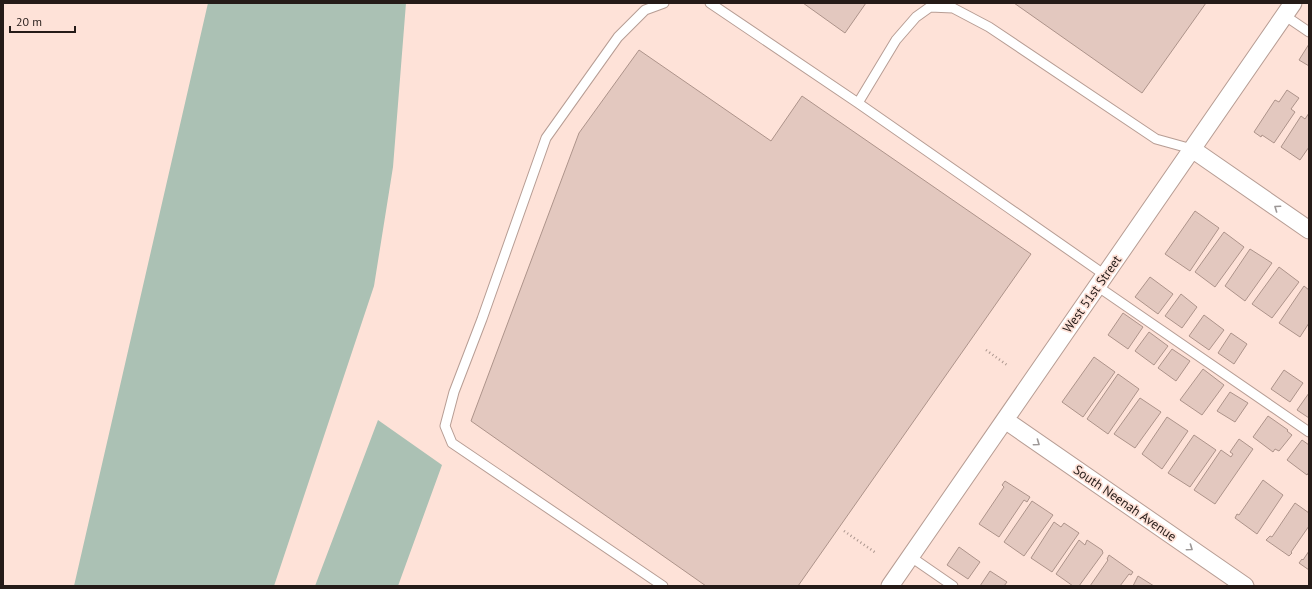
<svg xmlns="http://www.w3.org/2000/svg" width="1312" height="589" font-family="'PT Sans',sans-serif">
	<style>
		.green { fill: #abc1b4 }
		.building { fill: #e3c8bf; stroke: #ad938a }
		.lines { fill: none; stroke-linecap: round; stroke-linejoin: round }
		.service-casing { stroke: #b79d94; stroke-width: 11 }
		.minor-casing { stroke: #b79d94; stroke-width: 19 }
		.path { stroke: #ac978f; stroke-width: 2.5; stroke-dasharray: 1 3; stroke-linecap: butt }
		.service { stroke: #fff; stroke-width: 9 }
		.minor { stroke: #fff; stroke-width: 17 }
		.oneway { stroke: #9d9897 }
		.labels { text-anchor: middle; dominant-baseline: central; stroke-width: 3.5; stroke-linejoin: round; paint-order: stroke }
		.street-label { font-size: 13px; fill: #251b18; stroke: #fee2d8 }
	</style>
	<rect width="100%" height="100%" fill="#fee2d8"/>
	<path class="green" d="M208,3H406L393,167L374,286L274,586H74Z
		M378,420L442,465L398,586H315Z"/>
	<path class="building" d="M803,3H866L845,33Z
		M1014,3H1206L1142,93Z
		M1309,44V66L1299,60Z
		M639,50L771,141L802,96L1031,254L798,586H706L471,421L579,133Z
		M1287,90L1299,98L1291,109L1295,112L1274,143L1262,135L1261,137L1254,132L1275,100L1279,102Z
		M1309,113V147L1300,160L1281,147L1301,116L1305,119Z
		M1195,211L1219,228L1190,271L1165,254Z
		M1224,232L1244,247L1215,287L1195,272Z
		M1250,249L1272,263L1245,301L1225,286Z
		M1279,267L1299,282L1272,318L1252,304Z
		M1150,277L1173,294L1158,314L1135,297Z
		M1304,286L1309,290V323L1300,337L1279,323Z
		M1181,294L1197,307L1182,328L1165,316Z
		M1123,313L1143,327L1128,349L1108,335Z
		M1204,315L1224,330L1209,350L1189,336Z
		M1149,332L1168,346L1154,365L1135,351Z
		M1231,333L1247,344L1234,364L1218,353Z
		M1172,349L1190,361L1176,381L1158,368Z
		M1094,357L1115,372L1083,417L1062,402Z
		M1203,369L1224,385L1202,415L1180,400Z
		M1284,370L1303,383L1290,402L1271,389Z
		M1118,374L1139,389L1108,434L1087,419Z
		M1230,392L1248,403L1235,422L1217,411Z
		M1309,393V418L1297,410Z
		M1140,398L1161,412L1135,448L1114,434Z
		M1268,416L1288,430L1287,431L1292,435L1279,451L1275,449L1273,452L1253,437Z
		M1167,417L1188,431L1162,469L1142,454Z
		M1194,435L1216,450L1190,487L1168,473Z
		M1239,439L1253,449L1215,504L1194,490L1221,450L1231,457L1233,454L1230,452Z
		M1302,440L1309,445V472L1307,475L1287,460Z
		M1263,480L1283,495L1257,534L1235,518L1237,514L1239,515Z
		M1005,481L1030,497L1027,502L1024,500L999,537L979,524L1004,487L1002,485Z
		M1032,501L1053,515L1024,556L1004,542Z
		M1295,503L1309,513V526L1291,552L1292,553L1289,556L1266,540L1270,536L1272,537Z
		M1054,522L1061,527L1064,523L1079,533L1052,572L1031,558Z
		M1079,540L1085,545L1087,540L1102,550L1103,553L1079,586H1073L1056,574Z
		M959,547L980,562L968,579L947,565Z
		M1309,551V570L1299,563L1302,559L1303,560Z
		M1109,555L1133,572L1131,575L1129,574L1120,586H1090L1108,560L1107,559Z
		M990,571L1007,582L1004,586H980Z
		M1138,576L1154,586H1133Z"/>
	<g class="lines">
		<g class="service-casing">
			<path id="service" d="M710,3L858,103L1105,275
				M1284,15L1309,32
				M858,103L896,40L916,17L930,7L953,8L989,27L1156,139L1192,149
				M1097,286L1309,432
				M911,557L953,586
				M663,586L452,443L445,426L454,392L482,319L546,138L618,37L645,10L664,3"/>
		</g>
		<g class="minor-casing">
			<path id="minor" d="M1192,149L1309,230
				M1005,420L1245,586
				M890,586L1293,3"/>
		</g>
		<path class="path" d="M986,350L1007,365
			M844,531L876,553"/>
		<use href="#service" class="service"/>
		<use href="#minor" class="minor"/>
	</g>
	<defs><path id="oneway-chevron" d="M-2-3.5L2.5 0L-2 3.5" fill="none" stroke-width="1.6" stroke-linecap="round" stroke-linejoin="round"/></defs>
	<g class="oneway">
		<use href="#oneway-chevron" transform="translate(1277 208) rotate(-145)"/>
		<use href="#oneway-chevron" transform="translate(1037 443) rotate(35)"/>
		<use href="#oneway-chevron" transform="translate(1190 548) rotate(35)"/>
	</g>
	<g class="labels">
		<g class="street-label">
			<text transform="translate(1092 294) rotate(-55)">West 51st Street</text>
			<text transform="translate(1125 503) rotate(35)">South Neenah Avenue</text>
		</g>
	</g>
	<rect width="1312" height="589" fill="none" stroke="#251b18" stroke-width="8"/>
	<path d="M10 26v6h65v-6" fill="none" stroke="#251b18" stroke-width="2"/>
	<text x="16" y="26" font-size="12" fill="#251b18" stroke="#fee2d8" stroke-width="3" paint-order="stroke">20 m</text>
</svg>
